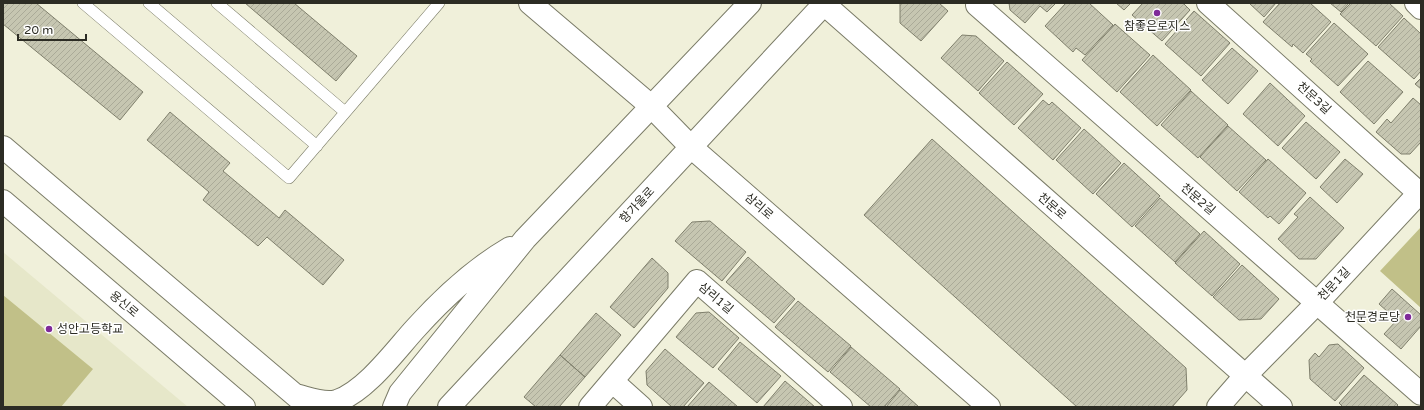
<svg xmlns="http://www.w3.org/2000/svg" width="1424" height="410" font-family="'Varela Round','Noto Sans KR',sans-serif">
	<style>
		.built { fill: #e6e7c9 }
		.park { fill: #c1c088 }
		.building { fill: url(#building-hatch); stroke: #7f7f6c }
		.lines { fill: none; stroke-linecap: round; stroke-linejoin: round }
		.service-casing { stroke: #7a7b67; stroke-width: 12 }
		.minor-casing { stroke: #7a7b67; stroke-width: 24 }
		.tertiary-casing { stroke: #7a7b67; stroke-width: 24 }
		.secondary-casing { stroke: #7a7b67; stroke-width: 24 }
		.service { stroke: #fff; stroke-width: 11 }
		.minor { stroke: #fff; stroke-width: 22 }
		.tertiary { stroke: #fff; stroke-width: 22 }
		.secondary { stroke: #fff; stroke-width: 22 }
		.poi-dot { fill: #7f2a99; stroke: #fff; stroke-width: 1.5 }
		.labels { text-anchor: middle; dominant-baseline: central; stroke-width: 3; stroke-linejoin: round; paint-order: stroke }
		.poi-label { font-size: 12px; fill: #2c2c24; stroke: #fff }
		.street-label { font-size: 12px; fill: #2c2c24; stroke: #fff }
	</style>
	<defs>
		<pattern id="building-hatch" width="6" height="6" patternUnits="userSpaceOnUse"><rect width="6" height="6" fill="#c6c6b1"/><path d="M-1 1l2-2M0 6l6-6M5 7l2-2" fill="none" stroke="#aaaa98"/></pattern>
	</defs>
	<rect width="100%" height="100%" fill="#f0f0da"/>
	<path class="built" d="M3,252L188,407H3Z"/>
	<path class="park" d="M1421,227V308L1380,271Z
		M3,295L93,369L61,407H3Z"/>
	<path class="building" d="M3,3H36L143,92L120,120L3,24Z
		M245,3H294L357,56L336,81Z
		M900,3H939L948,11L921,41L900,23Z
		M1009,3H1056L1047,12L1040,6L1025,23L1010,10Z
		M1066,3H1089L1113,25L1085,55L1076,48L1073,52L1045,26Z
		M1116,3H1131L1124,10Z
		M1143,3H1183L1190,10L1162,41L1132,15Z
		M1249,3H1276L1264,17Z
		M1280,3H1310L1331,22L1303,53L1293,44L1292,47L1263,22Z
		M1330,3H1349L1341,12Z
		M1351,3H1389L1403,16L1376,46L1340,14Z
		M1194,11L1230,43L1201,76L1165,44Z
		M1404,18L1421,34V71L1414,79L1378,47Z
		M1334,23L1368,54L1338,86L1310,61L1312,59L1306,54Z
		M1115,24L1150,55L1117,92L1082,60Z
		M962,35L976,36L1004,61L978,91L941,58Z
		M1232,48L1258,71L1228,104L1202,80Z
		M1153,55L1191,90L1157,126L1120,92Z
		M1368,61L1403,92L1374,124L1340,92Z
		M1007,62L1043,94L1014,125L979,93Z
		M1421,78V89L1415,84Z
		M1270,83L1305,116L1278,146L1243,114Z
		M1191,91L1228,125L1198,158L1161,125Z
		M1413,98L1421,105V142L1410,154H1401L1376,132L1387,119L1391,123Z
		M1043,100L1049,105L1052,102L1081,128L1053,160L1018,128Z
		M170,112L230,163L223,171L279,218L285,210L344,260L323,285L267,237L258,246L203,200L209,192L147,140Z
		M1306,122L1340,152L1316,179L1282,148Z
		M1228,126L1266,160L1237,191L1200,157Z
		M1084,129L1121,163L1093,194L1056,160Z
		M932,139L1186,368L1187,390L1172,407H1077L864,215Z
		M1268,159L1306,193L1279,224L1270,216L1268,218L1239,192Z
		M1345,159L1363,174L1337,203L1320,187Z
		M1124,163L1160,196L1132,227L1096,194Z
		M1310,197L1344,228L1316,259H1299L1278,239L1298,217L1294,214Z
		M1160,198L1200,234L1175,262L1135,226Z
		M710,221L746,252L722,281L675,241L692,222Z
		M1204,231L1240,264L1212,296L1175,263Z
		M748,257L795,299L774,323L726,282Z
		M652,258L668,273V288L634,328L610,307Z
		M1242,265L1279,299L1261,319L1239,320L1213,297Z
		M1392,289L1421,315V326L1401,349L1384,334L1397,320L1379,304Z
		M798,301L851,346L828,372L775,327Z
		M709,312L739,338L713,368L676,337L696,313Z
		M596,313L621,335L585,377L560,355Z
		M740,342L781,376L757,403L718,369Z
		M1338,344L1364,368L1335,401L1310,379L1309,360L1315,353L1319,357L1329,345Z
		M851,347L900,389L884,407H871L830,372Z
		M665,349L704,383L683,407H672L647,385L646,371Z
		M560,355L585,377L559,407H536L524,397Z
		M1364,375L1398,405L1396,407H1343L1339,403Z
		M785,381L815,407H763Z
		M709,382L738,407H687Z
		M900,390L919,407H886Z"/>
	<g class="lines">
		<g class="service-casing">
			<path id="service" d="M83,3L289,178L439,3
				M149,3L317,146
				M217,3L345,112"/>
		</g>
		<g class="minor-casing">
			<path id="minor" d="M979,3L977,5L1421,394
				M1208,3L1419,193
				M1416,3L1421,8
				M824,4L1281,407
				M612,381L641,407
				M590,407L697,281L841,407"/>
		</g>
		<g class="tertiary-casing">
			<path id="tertiary" d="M530,3L651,106L691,147L989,407
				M1218,407L1245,376L1317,303L1421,191"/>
		</g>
		<g class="secondary-casing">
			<path id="secondary" d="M3,147L309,407
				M3,201L244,407
				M295,395C308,398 324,405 337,401C366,391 395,351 415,329C443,298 474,269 510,248
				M394,407L400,393L525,239L750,3
				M449,407L825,3"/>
		</g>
		<use href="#service" class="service"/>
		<use href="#minor" class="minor"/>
		<use href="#tertiary" class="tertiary"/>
		<use href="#secondary" class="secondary"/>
	</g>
	<g class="poi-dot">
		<circle cx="1157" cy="13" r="4"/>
		<circle cx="1408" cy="317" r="4"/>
		<circle cx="49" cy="329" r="4"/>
	</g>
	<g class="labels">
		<g class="poi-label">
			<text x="1157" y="26">참좋은로지스</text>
			<text x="1400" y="317" text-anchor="end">천문경로당</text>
			<text x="57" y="329" text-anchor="start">성안고등학교</text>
		</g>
		<g class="street-label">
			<text transform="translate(1314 98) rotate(42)">천문3길</text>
			<text transform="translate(1198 199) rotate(41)">천문2길</text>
			<text transform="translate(637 205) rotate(-47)">항가울로</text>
			<text transform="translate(759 206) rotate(41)">삼리로</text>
			<text transform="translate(1052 206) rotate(41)">천문로</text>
			<text transform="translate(1334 284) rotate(-47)">천문1길</text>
			<text transform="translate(716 298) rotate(40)">삼리1길</text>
			<text transform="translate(124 304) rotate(40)">용신로</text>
		</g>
	</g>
	<rect width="1424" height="410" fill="none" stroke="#2c2c24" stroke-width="8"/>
	<path d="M18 34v6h68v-6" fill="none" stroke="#2c2c24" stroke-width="2"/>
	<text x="24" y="34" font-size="12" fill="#2c2c24" stroke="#ffffff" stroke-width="3" paint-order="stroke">20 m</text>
</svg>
